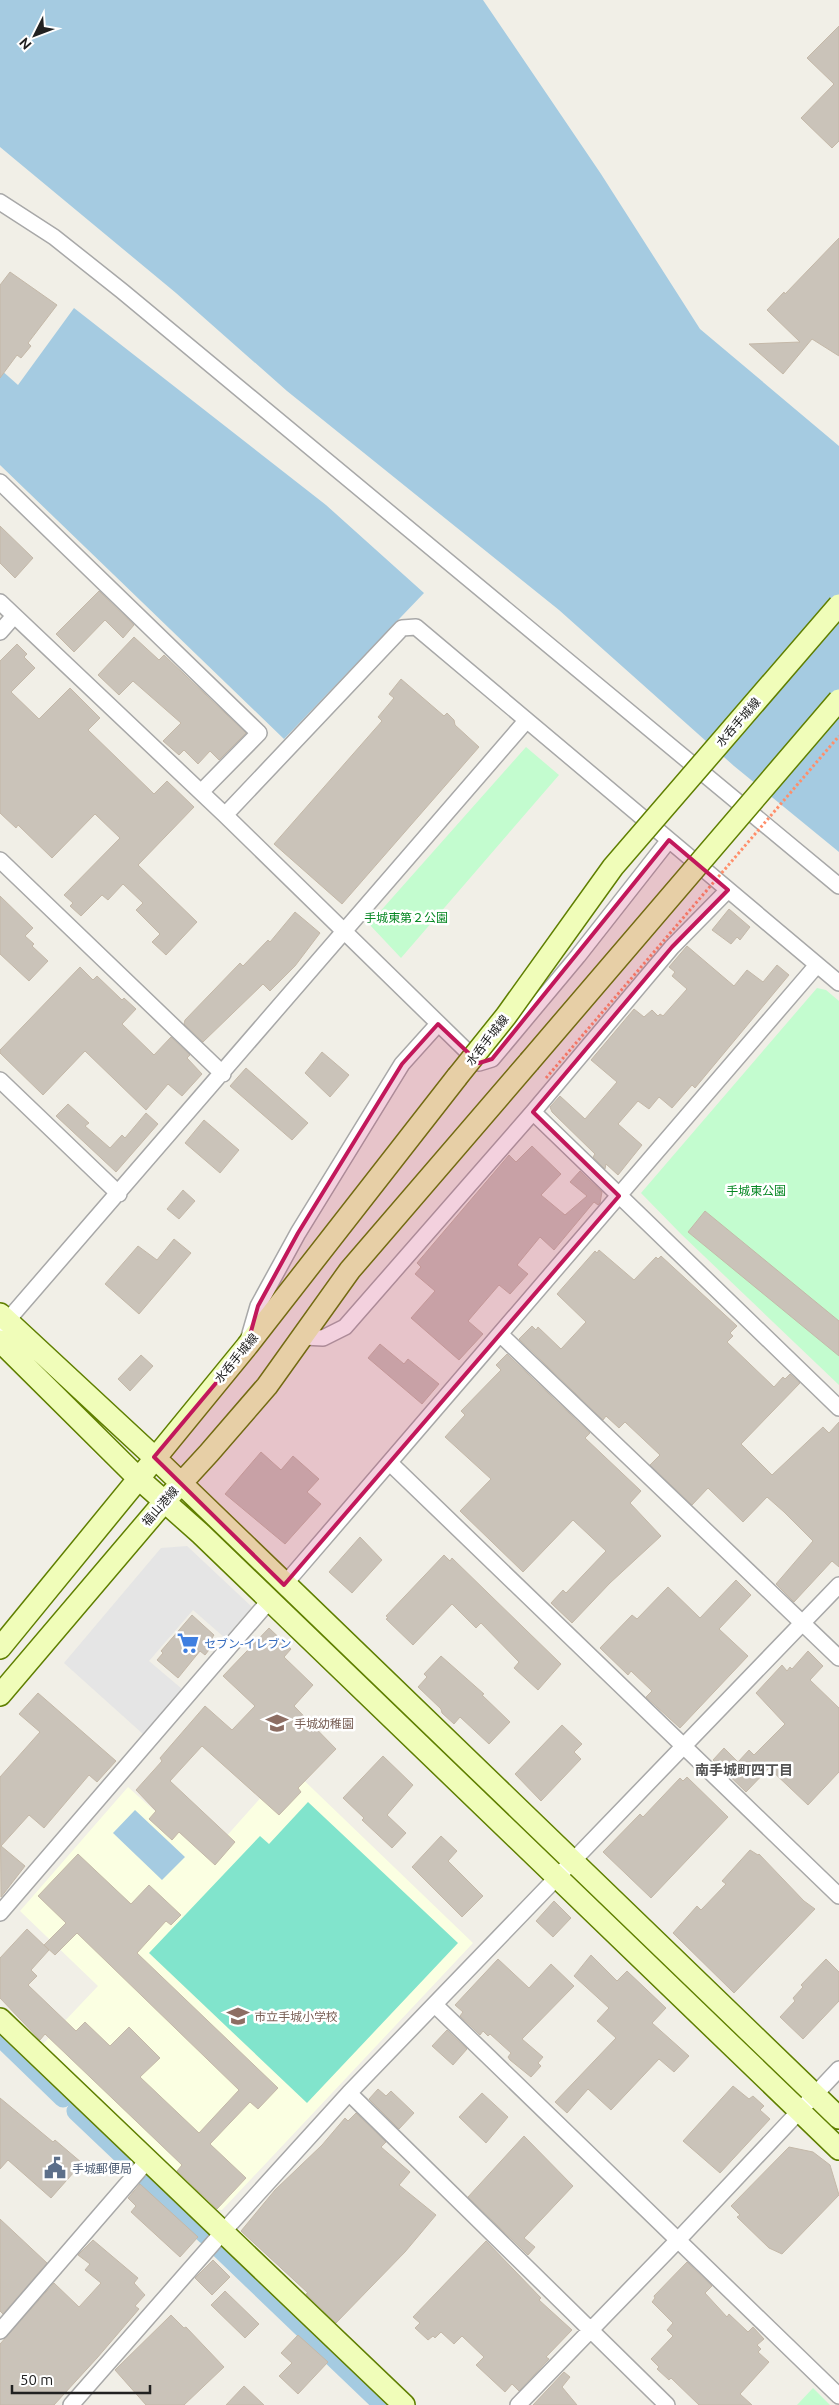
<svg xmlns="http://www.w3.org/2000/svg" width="839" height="2405" font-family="Ubuntu,'Noto Sans JP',sans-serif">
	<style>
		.education { fill: #fbffe2 }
		.park { fill: #c3fccf }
		.pitch { fill: #81e4cc }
		.parking { fill: #e5e5e5 }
		.water { fill: #a5cbe1 }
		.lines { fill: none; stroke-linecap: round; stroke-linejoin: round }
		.canal { stroke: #a5cbe1; stroke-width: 19 }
		.building { fill: #cac3b9; stroke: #c4b8a8 }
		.street-casing { stroke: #a8a8a8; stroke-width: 18 }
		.secondary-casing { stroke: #5f7f00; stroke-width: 24 }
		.street { stroke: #fff; stroke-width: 15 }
		.secondary { stroke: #f0fdb9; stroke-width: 21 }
		.secondary-bridge-casing { stroke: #5f7f00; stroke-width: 24; stroke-linecap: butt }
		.path-bridge { stroke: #ff8e6a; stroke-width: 3; stroke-dasharray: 2.5 2.5; stroke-linecap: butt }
		.secondary-bridge { stroke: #f0fdb9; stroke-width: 21 }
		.marked { fill: #c2185b; fill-opacity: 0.2; stroke: #c2185b; stroke-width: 4; stroke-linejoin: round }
		.labels { text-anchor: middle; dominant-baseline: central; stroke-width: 5; stroke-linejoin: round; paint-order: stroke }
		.street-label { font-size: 12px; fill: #212121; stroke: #fff }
		.park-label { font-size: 12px; fill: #068723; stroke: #fff }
		.shop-label { font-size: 12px; fill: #366cbe; stroke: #fff; text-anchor: start }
		.education-label { font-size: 12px; fill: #785e54; stroke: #fff; text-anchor: start }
		.service-label { font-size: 12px; fill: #4e5e75; stroke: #fff; text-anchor: start }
		.neighbourhood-label { font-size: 14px; font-weight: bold; fill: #545454; stroke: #fff }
	</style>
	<rect width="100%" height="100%" fill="#f1efe7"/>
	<path class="education" d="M289,1766L473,1943L222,2210L212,2209L42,2045L98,1986L20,1911L128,1787L207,1858Z"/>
	<path class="park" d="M526,747L559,775L401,958L369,924Z
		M817,988L826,990L839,1001V1385L681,1234L641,1193Z
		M813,2388L830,2405H797Z"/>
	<path class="pitch" d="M308,1802L458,1943L307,2103L149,1953L260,1836L269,1844Z"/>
	<path class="parking" d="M187,1546L252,1607L225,1638L193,1610L149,1661L182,1689L143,1734L64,1663L161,1548Z"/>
	<path class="water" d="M0,0H483L601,174L700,329L839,446V852L734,766L559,610L287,391L176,293L0,147Z
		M74,308L326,505L424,593L284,739L0,465V369L18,385Z
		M135,1810L185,1857L162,1880L113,1833Z"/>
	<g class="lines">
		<path class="canal" d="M0,2037L63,2098
			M76,2111L135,2167
			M145,2177L206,2235
			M219,2248L383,2405"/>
	</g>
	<path class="building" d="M839,26V141L832,148L801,118L834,84L807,58Z
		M839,238V356L812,339L783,374L749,344L800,342L767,310L784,292L785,294Z
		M10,272L57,305L28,343L31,346L21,358L17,355L0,378V285Z
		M0,526L33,558L15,578L0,563Z
		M99,591L134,625L123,638L105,620L74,652L56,634Z
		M134,637L159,660L164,655L246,733L219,760L210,751L198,764L184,750L179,755L163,741L181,723L133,681L119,695L98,675Z
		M17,644L27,654L24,657L35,668L11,692L39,719L70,688L100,718L88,730L154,794L167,781L194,807L138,865L197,922L166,955L152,942L160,934L136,910L143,903L123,884L108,900L102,895L81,916L70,906L73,903L64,895L120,838L95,814L52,858L18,825L16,828L0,813V661Z
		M401,679L444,716L447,713L454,720L455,725L479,747L342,904L274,844L382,721L378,717L394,698L389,694Z
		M0,896L33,928L25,936L34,944L32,946L48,961L29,981L0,954Z
		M729,909L750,927L740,940L737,937L731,944L712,930Z
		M295,912L320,933L295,966L270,991L263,984L203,1042L184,1024L185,1020L240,963L243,966L268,940L270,942Z
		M687,946L734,986L747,970L763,982L777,965L789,975L695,1088L692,1085L672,1108L659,1097L649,1109L638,1101L618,1124L642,1145L618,1175L606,1164L605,1169L593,1157L595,1154L552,1112L550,1107L560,1096L585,1119L617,1082L591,1060L634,1009L644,1017L652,1010L658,1016L660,1014L663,1016L687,989L672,976L675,972L669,967Z
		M80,967L93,980L97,976L122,1000L124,998L136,1009L122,1024L154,1055L171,1037L190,1055L187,1058L202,1074L182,1096L168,1084L146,1110L85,1051L43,1095L0,1053V1050Z
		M322,1052L349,1075L330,1097L305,1073Z
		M246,1068L308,1123L292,1140L230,1086Z
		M68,1104L89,1123L85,1126L110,1148L122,1135L125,1138L146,1113L158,1124L116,1172L56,1116Z
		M204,1120L239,1150L220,1173L185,1143Z
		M532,1146L561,1174L541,1195L565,1215L587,1196L570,1182L580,1171L602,1192L600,1203L598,1205L594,1202L554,1250L540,1237L517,1265L528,1274L510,1294L499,1285L468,1321L483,1334L459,1360L411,1318L435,1291L415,1274L421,1267L417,1263L509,1155L516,1162Z
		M183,1190L195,1201L179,1219L167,1209Z
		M705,1211L839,1321V1356L688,1232Z
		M174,1239L191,1253L139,1314L105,1284L138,1246L157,1260Z
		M599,1250L634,1280L656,1257L658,1259L661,1256L737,1326L730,1333L733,1336L727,1342L774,1387L783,1377L785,1379L790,1374L800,1383L741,1444L772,1475L823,1427L829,1433L839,1422V1567L832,1561L794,1602L776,1584L813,1541L784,1512L767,1497L743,1522L708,1488L692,1505L650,1465L660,1455L625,1422L619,1428L606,1416L603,1420L519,1339L532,1326L536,1330L538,1327L561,1349L586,1322L557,1294L595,1251L597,1253Z
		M380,1344L404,1364L408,1359L439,1384L422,1404L368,1358Z
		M507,1354L590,1433L585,1438L641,1491L630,1503L661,1536L610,1583L572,1623L551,1603L563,1590L566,1593L606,1551L573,1520L523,1572L460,1511L491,1479L445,1437L465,1415L461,1411L501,1370L496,1365Z
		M141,1355L153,1366L130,1391L118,1379Z
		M261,1452L281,1470L293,1456L319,1479L307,1492L321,1504L285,1544L225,1494Z
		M360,1537L382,1560L352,1593L329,1572Z
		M444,1555L450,1561L452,1558L561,1664L538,1690L514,1668L519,1662L481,1623L476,1628L452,1604L413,1645L386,1619L388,1618L386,1616Z
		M736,1580L751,1595L719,1629L748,1656L680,1728L646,1697L652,1691L631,1671L628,1675L600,1648L632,1615L637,1619L668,1587L700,1618Z
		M192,1615L214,1635L212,1638L216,1641L205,1655L200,1651L178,1678L157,1660L163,1653L161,1651Z
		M269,1628L291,1649L284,1657L313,1685L294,1706L336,1749L298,1788L301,1792L279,1815L202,1746L170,1781L235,1842L215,1865L179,1832L172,1840L149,1819L156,1811L136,1790L162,1761L160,1758L205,1706L232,1730L255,1706L223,1676Z
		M808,1651L823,1666L810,1680L839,1708V1772L808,1805L769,1768L746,1792L713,1760L724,1748L738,1762L749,1750L754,1755L785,1724L756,1693L782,1665L787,1671L790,1667L792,1669Z
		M441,1656L484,1694L482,1695L510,1722L489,1744L460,1717L454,1724L442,1713L441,1709L418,1687L427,1677L424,1674Z
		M38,1693L116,1761L97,1782L89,1775L44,1828L29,1815L1,1846L25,1866L1,1897L0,1777L40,1732L19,1714Z
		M562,1725L582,1744L574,1752L581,1759L541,1801L515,1774Z
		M383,1756L413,1785L387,1815L406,1833L392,1848L362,1820L364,1818L343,1798Z
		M687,1777L728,1817L651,1898L603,1852L640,1814L643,1817L680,1778L683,1781Z
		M441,1836L457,1851L448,1861L483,1896L462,1917L412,1867Z
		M750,1850L758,1855L759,1854L804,1901L815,1909L734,1993L673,1933L697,1906L701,1910L726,1884L722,1881Z
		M78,1854L131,1904L149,1885L181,1915L171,1925L166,1921L137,1953L278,2088L258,2109L250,2102L210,2144L246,2178L217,2209L177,2171L182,2165L45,2034L40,2040L0,1998V1958L27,1929L49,1950L31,1970L37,1976L28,1985L76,2031L85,2022L110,2046L129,2027L160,2058L140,2077L199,2133L239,2090L77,1933L55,1955L44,1945L66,1923L38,1896Z
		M554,1901L571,1918L553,1937L536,1921Z
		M591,1955L617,1981L627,1971L666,2008L652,2023L689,2056L674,2072L659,2059L611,2110L588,2089L567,2113L555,2102L616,2038L597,2021L609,2008L574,1976Z
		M498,1959L529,1988L551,1964L574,1986L522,2039L543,2057L538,2063L541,2066L531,2077L510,2060L508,2057L511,2053L490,2034L488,2036L483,2031L480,2035L460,2016L463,2012L455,2005Z
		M826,1959L839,1972V2001L803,2039L780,2017L795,2001L793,1998L803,1987L801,1985Z
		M447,2030L467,2049L453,2065L432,2046Z
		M733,2086L749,2099L753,2096L764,2106L760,2110L770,2119L720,2173L683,2141Z
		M378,2089L386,2096L391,2091L414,2113L399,2129L369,2099Z
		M482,2093L508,2117L486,2143L459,2117Z
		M0,2098L53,2142L55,2140L82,2163L51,2198L8,2160L0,2169Z
		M356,2113L386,2142L381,2147L410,2172L399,2185L436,2215L405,2252L336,2323L306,2294L308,2293L241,2231L275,2190L322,2145L345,2118L348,2121Z
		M524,2136L573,2186L524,2238L535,2247L528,2255L468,2197Z
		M789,2147L813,2152L830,2165L839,2195L782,2254L769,2248L737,2217L740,2215L731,2206Z
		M140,2184L198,2237L180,2257L131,2212L136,2206L128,2198Z
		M0,2219L47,2263L3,2314L0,2311Z
		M93,2240L138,2278L134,2283L145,2295L135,2306L139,2309L97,2358L54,2405H0V2344L54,2283L79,2307L101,2283L85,2270L90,2264L78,2255Z
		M486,2241L541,2298L539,2300L572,2330L546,2357L549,2359L519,2391L512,2384L505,2392L476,2365L484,2357L462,2336L454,2344L441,2332L435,2338L433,2336L428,2340L415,2328L420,2323L413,2317Z
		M213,2260L230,2277L212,2295L195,2278Z
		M687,2262L712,2286L705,2293L727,2317L729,2314L748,2332L753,2327L764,2339L757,2345L761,2349L758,2352L769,2362L740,2394L752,2405H699L671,2378L669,2380L657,2369L659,2367L651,2359L673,2336L667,2330L673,2323L652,2302L655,2298L654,2296Z
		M225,2291L259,2324L245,2338L211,2305Z
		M171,2315L184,2328L186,2327L224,2367L184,2405H146L115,2370Z
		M298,2335L328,2362L298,2394L279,2376L292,2363L281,2353Z
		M564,2372L570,2377L562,2387L577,2405H533Z
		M244,2386L264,2405H226Z"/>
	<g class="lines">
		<g class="street-casing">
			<path id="street" d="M0,202L54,237L122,291L839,886
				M0,482L259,733L201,792
				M0,602L225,815L479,1063L492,1059L578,956L669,840
				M0,632L14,616
				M225,815L402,628L416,627L839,983
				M0,860L223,1074
				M0,1080L119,1194
				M533,1112L839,1408
				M0,1329L526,721
				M500,1334L839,1658
				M249,1337L258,1306L298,1233L402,1064L438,1024
				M304,1337L323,1338L345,1327L533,1112L672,947L728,890
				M390,1463L839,1896
				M284,1585L817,965
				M0,1913L269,1601
				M435,2005L839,2396
				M349,2093L667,2405
				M0,2331L147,2161
				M71,2405L222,2233L349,2093L839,1585
				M518,2405L678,2240L839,2069"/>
		</g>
		<g class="secondary-casing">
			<path id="secondary" d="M0,1314L154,1457L839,2118
				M0,1341L138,1478L201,1534L839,2149
				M0,1648L247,1346L457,1077
				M0,1695L164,1502L209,1453L267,1386L350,1270L529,1062
				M0,2019L404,2405"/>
		</g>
		<use href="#street" class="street"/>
		<use href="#secondary" class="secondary"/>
		<g class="secondary-bridge-casing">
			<path id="secondary-bridge" d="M529,1062L839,700
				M457,1077L506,1016L613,867L839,605"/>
		</g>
		<path class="path-bridge" d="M546,1078L839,736"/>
		<use href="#secondary-bridge" class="secondary-bridge"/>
	</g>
	<path class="marked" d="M669,840L728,890L672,947L533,1112L619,1196L284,1585L154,1457L247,1346L258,1306L298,1233L402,1064L438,1024L479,1063L492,1059Z"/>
	<defs>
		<g id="supermarket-bare" transform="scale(1.725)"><path d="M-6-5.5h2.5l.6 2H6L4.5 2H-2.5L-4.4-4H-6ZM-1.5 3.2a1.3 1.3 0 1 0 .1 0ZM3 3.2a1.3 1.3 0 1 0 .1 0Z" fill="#3f7fe0" stroke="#fff" stroke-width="2.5" paint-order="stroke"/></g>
		<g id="school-bare" transform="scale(1.725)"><path d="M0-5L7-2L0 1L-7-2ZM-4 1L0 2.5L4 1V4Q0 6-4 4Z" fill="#8d6e63" stroke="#fff" stroke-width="2.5" paint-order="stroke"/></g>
		<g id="civic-bare" transform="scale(1.725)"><path d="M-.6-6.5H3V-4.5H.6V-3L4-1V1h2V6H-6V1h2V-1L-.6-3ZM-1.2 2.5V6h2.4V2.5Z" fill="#5c6f8a" stroke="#fff" stroke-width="2.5" paint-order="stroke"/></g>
	</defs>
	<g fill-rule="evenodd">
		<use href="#supermarket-bare" x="188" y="1643"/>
		<use href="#school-bare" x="277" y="1723"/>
		<use href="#school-bare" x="238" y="2016"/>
		<use href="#civic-bare" x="55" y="2168"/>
	</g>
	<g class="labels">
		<g class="street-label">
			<text transform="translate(738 722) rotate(-49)">水呑手城線</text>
			<text transform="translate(487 1040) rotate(-52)">水呑手城線</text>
			<text transform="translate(236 1358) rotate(-50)">水呑手城線</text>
			<text transform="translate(160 1506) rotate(-49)">福山港線</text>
		</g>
		<g class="park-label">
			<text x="406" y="917">手城東第２公園</text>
			<text x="756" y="1190">手城東公園</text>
		</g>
		<g class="shop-label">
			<text x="204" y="1643">セブン-イレブン</text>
		</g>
		<g class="education-label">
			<text x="294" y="1723">手城幼稚園</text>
			<text x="254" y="2016">市立手城小学校</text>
		</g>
		<g class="service-label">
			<text x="72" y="2168">手城郵便局</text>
		</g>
		<g class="neighbourhood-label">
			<text x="744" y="1770">南手城町四丁目</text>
		</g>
	</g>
	<g transform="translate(35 35) rotate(228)" stroke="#ffffff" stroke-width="4" paint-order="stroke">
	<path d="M0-4L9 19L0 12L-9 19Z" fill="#212121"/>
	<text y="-8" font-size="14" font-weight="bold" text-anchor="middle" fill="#212121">N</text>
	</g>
	<path d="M12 2385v8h138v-8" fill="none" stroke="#212121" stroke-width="2.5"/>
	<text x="20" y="2385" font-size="15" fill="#212121" stroke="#ffffff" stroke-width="4" paint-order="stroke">50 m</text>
</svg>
